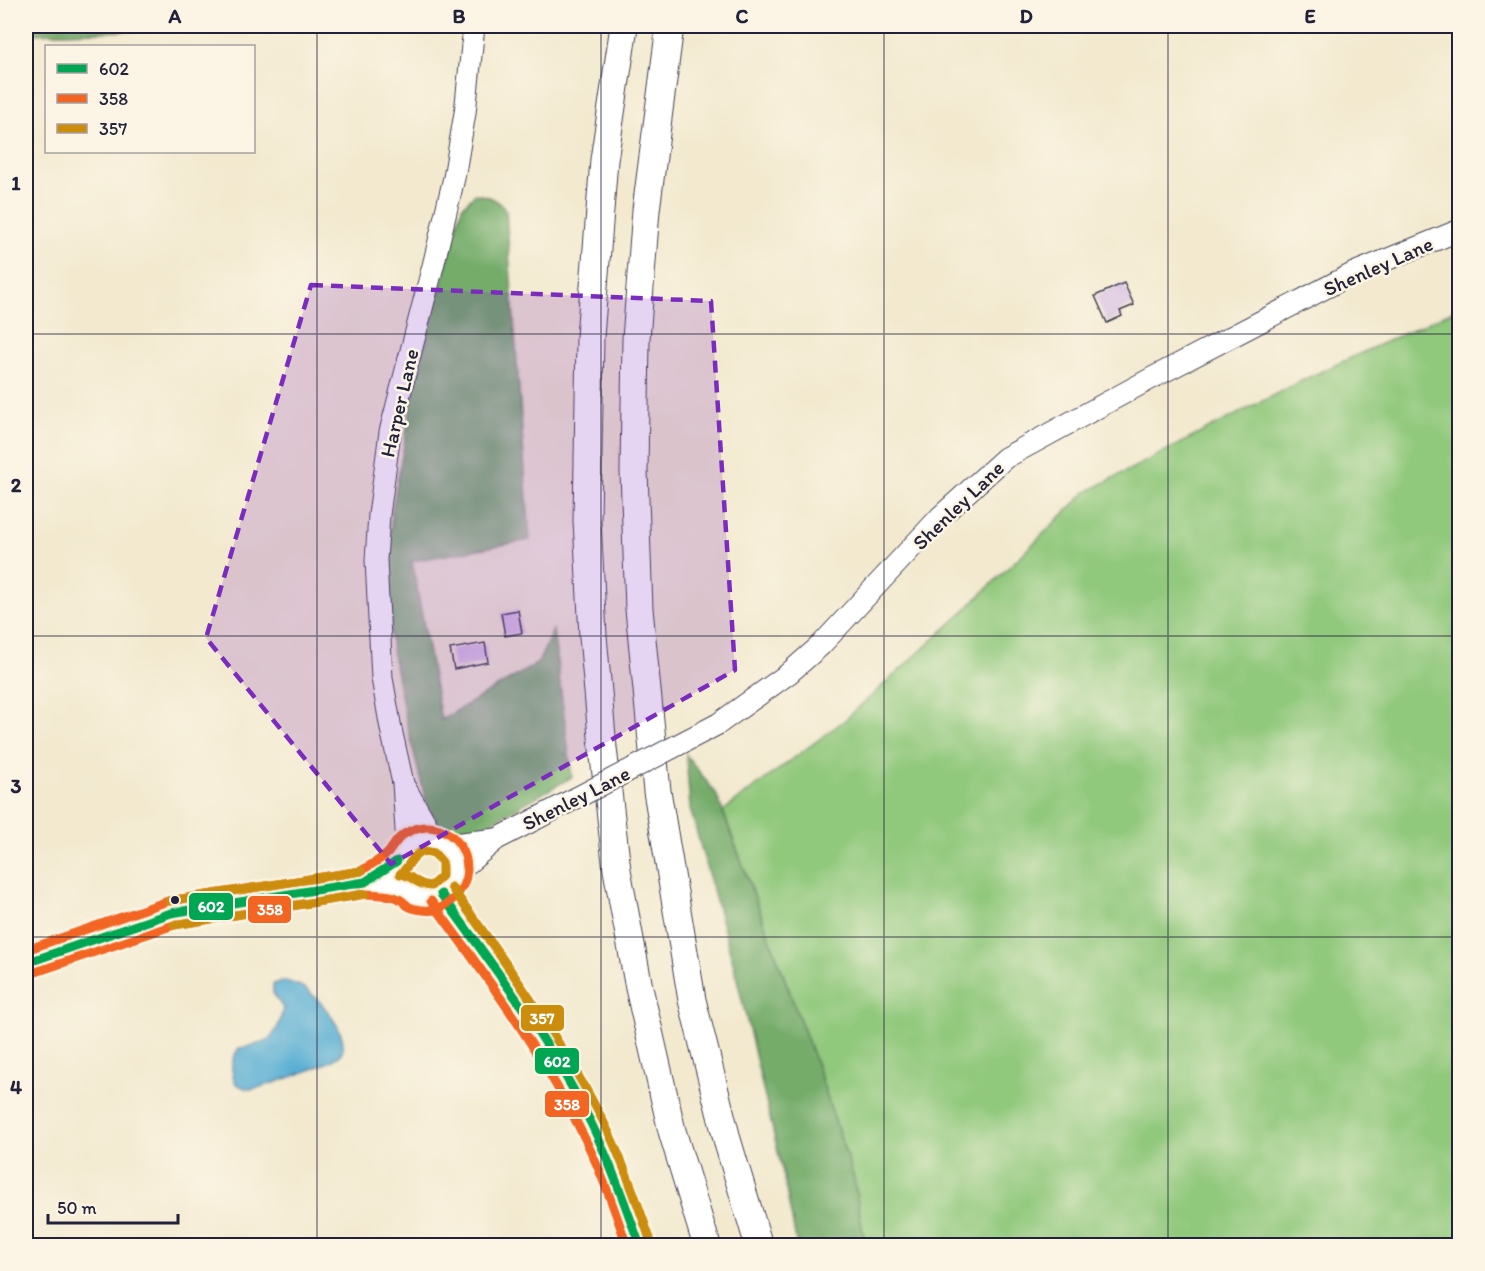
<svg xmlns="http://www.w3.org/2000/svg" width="1485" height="1271" font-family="Itim,sans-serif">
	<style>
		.green { fill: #90c87b; stroke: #59755b; stroke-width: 1.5 }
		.forest { fill: #74ac6b; stroke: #4b6753; stroke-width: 1.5 }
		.water { fill: #58aed4; stroke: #3d6888; stroke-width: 1.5 }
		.building { fill: #caaee3 }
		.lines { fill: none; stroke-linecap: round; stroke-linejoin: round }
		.secondary-casing { stroke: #414051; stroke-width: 23 }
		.highway-casing { stroke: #414051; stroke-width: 29 }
		.secondary { stroke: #fff; stroke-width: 21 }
		.highway { stroke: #fff; stroke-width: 27 }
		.secondary-bridge-casing { stroke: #414051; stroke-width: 23; stroke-linecap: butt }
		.secondary-bridge { stroke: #fff; stroke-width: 21 }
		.bus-1-casing { stroke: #fcf5e5; stroke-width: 14 }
		.bus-2-casing { stroke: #fcf5e5; stroke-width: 14 }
		.bus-3-casing { stroke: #fcf5e5; stroke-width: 14 }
		.bus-1 { stroke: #00a651; stroke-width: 9 }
		.bus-2 { stroke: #f26522; stroke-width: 9 }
		.bus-3 { stroke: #cc8c0c; stroke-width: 9 }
		.marked { fill: #7b2cbf; fill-opacity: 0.2; stroke: #7b2cbf; stroke-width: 4.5; stroke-dasharray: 12 8; stroke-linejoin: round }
		.grid { fill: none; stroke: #22223b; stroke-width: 1.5; stroke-opacity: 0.55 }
		.bus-dot { fill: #22223b; stroke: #fcf5e5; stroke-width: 2 }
		.labels { text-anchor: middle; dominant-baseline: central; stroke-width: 5; stroke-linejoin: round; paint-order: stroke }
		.street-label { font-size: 21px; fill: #22223b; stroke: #fcf5e5 }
		.line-badge { stroke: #fcf5e5; stroke-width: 2 }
		.badge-label { font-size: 16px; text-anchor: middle; font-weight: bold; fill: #fff }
		.neatline { fill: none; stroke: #22223b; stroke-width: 2 }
		.grid-label { font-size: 20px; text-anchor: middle; font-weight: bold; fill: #22223b }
	</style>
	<rect width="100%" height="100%" fill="#fcf5e5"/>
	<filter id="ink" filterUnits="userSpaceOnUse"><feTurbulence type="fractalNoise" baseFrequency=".0167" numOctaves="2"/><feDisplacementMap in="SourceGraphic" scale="12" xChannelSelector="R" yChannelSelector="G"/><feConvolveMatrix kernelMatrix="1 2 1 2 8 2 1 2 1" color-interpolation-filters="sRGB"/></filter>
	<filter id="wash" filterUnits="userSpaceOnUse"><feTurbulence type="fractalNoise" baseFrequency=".008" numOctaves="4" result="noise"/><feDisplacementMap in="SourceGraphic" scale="24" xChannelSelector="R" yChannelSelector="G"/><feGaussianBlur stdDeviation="1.35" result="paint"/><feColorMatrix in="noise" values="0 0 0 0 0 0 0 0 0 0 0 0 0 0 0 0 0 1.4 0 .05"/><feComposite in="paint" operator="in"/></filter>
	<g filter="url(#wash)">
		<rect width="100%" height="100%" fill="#f2e9cf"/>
		<path class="green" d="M1459,308V1245H865L854,1179L817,1066L723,811L845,720L959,616L1086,492L1303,380Z"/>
		<path class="forest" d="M26,26H269L270,27L26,34Z
			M475,194C490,196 498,199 506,211L530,540L412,561L441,720L538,663L553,630L572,777L470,834L456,835L439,827L426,802L406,720L391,645L387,576L392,510L418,369L462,207Z
			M686,755L716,793L817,1066L854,1179L865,1245H797L782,1169L734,966L690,808Z"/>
		<path class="water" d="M285,981C292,983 301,985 307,990C321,1001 353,1037 340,1055C335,1062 259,1090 249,1089C245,1089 240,1085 236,1084C230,1069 230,1062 239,1048C268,1044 278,1038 283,1008L273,993V984Z"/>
		<g id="blocks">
			<path class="building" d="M1124,283L1134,305L1120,311L1122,316L1107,323L1095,296Z
				M518,610L522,633L505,636L501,613Z
				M485,643L488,662L454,669L450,649Z"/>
		</g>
	</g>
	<g filter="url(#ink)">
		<use href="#blocks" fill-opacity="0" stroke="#414051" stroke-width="1.5"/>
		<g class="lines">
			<g class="secondary-casing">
				<path id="secondary" d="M718,724L788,674L821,645L941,516L1005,458L1152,378L1354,273L1460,230
					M406,789L435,840
					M396 869a30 30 0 1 1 60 0a30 30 0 1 1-60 0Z
					M444,845L497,839
					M407,846L403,783L391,729L382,678L376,560L379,515L390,432L434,262L454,178L465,113L474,26
					M455,874L497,839L534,820
					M441,894L481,949L560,1066L591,1123L619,1187L640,1246
					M26,963L171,913L365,882L402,886"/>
			</g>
			<g class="highway-casing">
				<path id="highway" d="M624,26L604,160L590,337L587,520L593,636L603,748L617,870L639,988L672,1131L707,1246
					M670,26L646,210L636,339L634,471L639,609L657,791L692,1000L728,1143L759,1246"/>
			</g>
			<use href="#secondary" class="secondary"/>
			<use href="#highway" class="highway"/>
			<g class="secondary-bridge-casing">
				<path id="secondary-bridge" d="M534,820L718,724"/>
			</g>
			<use href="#secondary-bridge" class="secondary-bridge"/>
			<g class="bus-1-casing">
				<path id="bus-1" d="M441,894C494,967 551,1042 591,1123C610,1162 625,1204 640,1246
					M26,963L171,913L365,882L397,861"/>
			</g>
			<g class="bus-2-casing">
				<path id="bus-2" d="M431,901C484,973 538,1047 579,1127C599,1165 613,1205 627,1246
					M26,950L168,901
					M30,974L174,925L365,894C375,895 389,894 397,898C401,899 405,904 408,906C414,910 428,911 435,910C443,908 449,903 454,898C487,865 451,812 410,831C398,836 395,844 388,853C381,860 369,865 361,871L168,901"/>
			</g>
			<g class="bus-3-casing">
				<path id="bus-3" d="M425,851L434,853L442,862V876L431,886C414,885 414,875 400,874C410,867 411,854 425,851Z
					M451,887C504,960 558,1035 600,1115C621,1155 636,1199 651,1242
					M169,901L361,871
					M174,925L365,894"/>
			</g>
			<use href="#bus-1" class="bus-1"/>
			<use href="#bus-2" class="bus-2"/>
			<use href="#bus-3" class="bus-3"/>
		</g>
	</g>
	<path class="marked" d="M311,285L711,301L735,670L391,864L206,638Z"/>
	<path class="grid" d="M317,26V1246M601,26V1246M884,26V1246M1168,26V1246M26,334H1460M26,636H1460M26,937H1460"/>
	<circle class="bus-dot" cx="175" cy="900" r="5"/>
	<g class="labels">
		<g class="street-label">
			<text transform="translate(1378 266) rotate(-24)">Shenley Lane</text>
			<text transform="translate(399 403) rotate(-77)">Harper Lane</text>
			<text transform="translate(958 505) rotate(-44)">Shenley Lane</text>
			<text transform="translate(576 798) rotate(-27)">Shenley Lane</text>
		</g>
	</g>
	<g class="line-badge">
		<rect x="188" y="892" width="46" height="29" rx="6" fill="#00a651"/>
		<rect x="247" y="895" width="45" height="29" rx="6" fill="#f26522"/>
		<rect x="520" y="1004" width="45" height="28" rx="6" fill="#cc8c0c"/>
		<rect x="534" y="1047" width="46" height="28" rx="6" fill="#00a651"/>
		<rect x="544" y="1090" width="46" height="28" rx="6" fill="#f26522"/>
	</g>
	<g class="badge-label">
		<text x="211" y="912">602</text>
		<text x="270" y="915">358</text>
		<text x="542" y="1024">357</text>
		<text x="557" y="1067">602</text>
		<text x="567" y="1110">358</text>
	</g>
	<rect width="1485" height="1271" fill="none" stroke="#fcf5e5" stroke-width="66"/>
	<rect x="45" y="45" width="210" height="108" fill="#fcf5e5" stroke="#a5a1a1" stroke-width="1.5"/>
	<rect x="57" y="64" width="30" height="9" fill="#00a651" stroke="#a5a1a1" stroke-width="1.5"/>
	<text x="99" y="75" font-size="18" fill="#22223b">602</text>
	<rect x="57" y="94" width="30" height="9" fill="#f26522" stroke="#a5a1a1" stroke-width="1.5"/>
	<text x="99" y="105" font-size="18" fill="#22223b">358</text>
	<rect x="57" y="124" width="30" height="9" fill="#cc8c0c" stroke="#a5a1a1" stroke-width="1.5"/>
	<text x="99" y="135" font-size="18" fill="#22223b">357</text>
	<path d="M48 1214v9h130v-9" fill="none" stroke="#22223b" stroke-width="3"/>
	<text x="57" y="1214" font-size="18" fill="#22223b" stroke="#fcf5e5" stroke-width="4.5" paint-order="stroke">50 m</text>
	<rect x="33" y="33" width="1419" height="1205" class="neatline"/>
	<g class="grid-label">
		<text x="175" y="23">A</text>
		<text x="459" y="23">B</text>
		<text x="742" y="23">C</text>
		<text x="1026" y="23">D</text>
		<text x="1310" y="23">E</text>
		<text x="16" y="190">1</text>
		<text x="16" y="492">2</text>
		<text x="16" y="793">3</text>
		<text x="16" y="1094">4</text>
	</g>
</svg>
